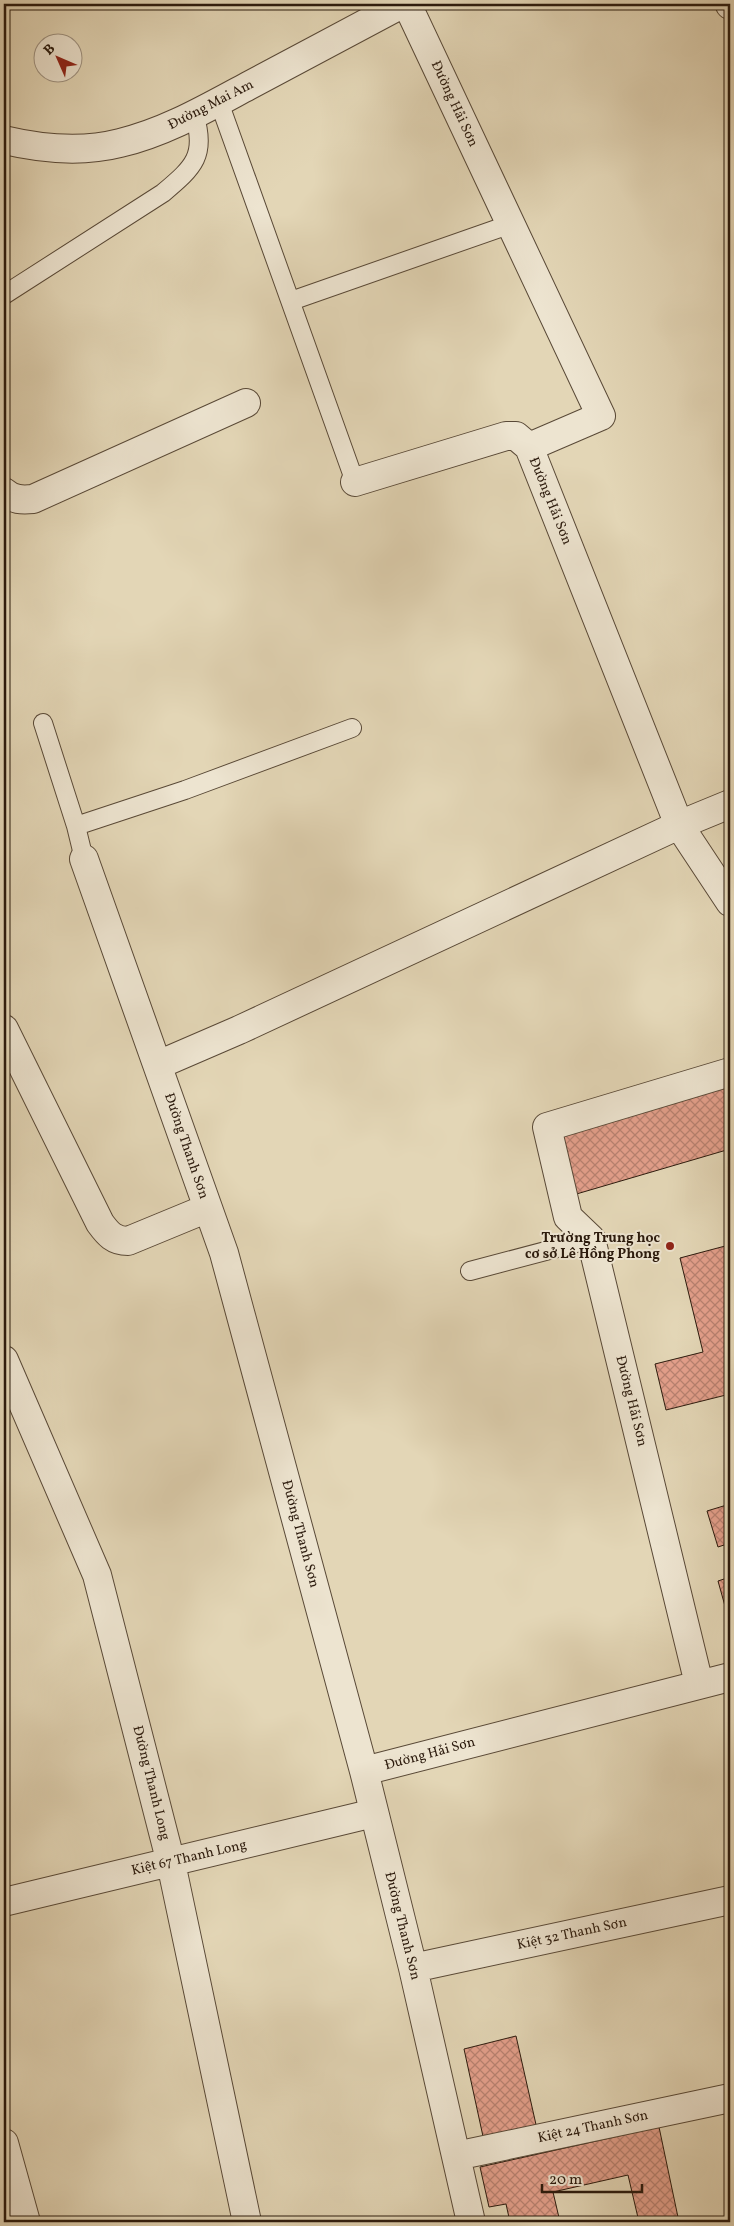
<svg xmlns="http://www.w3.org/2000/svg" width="734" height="2226" font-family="Vollkorn,serif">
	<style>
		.building { fill: url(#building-cross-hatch); stroke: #2b1a0d }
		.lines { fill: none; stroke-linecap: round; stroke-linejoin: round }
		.service-casing { stroke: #594937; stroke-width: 20 }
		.minor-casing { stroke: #594937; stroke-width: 30 }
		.service { stroke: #ede4d0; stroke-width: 18 }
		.minor { stroke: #ede4d0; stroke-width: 28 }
		.poi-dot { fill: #8f2418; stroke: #ede4d0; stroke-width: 2 }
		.labels { text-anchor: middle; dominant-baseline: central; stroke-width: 4; stroke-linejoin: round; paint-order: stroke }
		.street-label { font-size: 14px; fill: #2b1a0d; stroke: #ede4d0 }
		.poi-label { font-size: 14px; font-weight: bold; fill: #2b1a0d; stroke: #ede4d0; text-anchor: end }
	</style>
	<defs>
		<pattern id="building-cross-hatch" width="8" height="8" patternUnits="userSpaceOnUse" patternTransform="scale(1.25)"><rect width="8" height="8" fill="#e4a08c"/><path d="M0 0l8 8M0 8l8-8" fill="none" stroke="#b98271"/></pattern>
	</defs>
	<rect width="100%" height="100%" fill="#e3d6b6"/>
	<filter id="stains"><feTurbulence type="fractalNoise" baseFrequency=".004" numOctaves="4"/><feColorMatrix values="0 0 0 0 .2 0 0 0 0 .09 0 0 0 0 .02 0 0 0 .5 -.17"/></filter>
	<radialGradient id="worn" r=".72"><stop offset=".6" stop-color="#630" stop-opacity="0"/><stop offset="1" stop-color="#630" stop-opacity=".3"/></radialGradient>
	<path class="building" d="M730,1080V1149L573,1195L554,1131Z
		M729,1245L730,1394L666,1410L655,1364L703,1352L680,1258Z
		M730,1504V1543L718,1547L707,1511Z
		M730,1577V1624L718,1581Z
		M516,2036L537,2129L484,2141L464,2049Z
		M659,2127L679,2222H639L628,2175L553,2192L560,2222H510L506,2204L489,2207L480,2167Z"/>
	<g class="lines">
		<g class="service-casing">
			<path id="service" d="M219,102L355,482
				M4,295L163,193C194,167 207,155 194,114
				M291,301L511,224
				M43,723L76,826L84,859
				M76,826L185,790L352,728
				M470,1271L591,1239"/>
		</g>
		<g class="minor-casing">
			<path id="minor" d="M407,4L601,416L529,447L679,825L730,902
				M730,4V5
				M4,140C42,149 81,153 120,143C166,132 207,108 248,86C299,59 351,31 402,4
				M355,482L506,436H516L529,447
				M4,492C13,500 22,500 33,499L246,403
				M84,859L224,1253L364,1771L413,1968L471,2222
				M4,1029L100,1223C108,1234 114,1241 128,1241L208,1208
				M158,1065L239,1030L679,825L730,804
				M4,1360L97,1575L171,1863L247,2222
				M699,1684L591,1239L568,1217L547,1127L730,1072
				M364,1771L730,1677
				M4,1902L374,1813
				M413,1968L730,1900
				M4,2143L26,2222
				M456,2156L730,2098"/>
		</g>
		<use href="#service" class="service"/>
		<use href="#minor" class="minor"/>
	</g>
	<circle class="poi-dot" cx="670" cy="1246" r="5"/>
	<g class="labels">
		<g class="street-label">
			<text transform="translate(454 104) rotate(65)">Đường Hải Sơn</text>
			<text transform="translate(211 105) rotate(-27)">Đường Mai Am</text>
			<text transform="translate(550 501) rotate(68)">Đường Hải Sơn</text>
			<text transform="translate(186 1146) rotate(71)">Đường Thanh Sơn</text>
			<text transform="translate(631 1401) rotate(76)">Đường Hải Sơn</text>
			<text transform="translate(300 1534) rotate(75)">Đường Thanh Sơn</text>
			<text transform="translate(430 1754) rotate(-15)">Đường Hải Sơn</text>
			<text transform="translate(151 1783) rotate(76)">Đường Thanh Long</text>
			<text transform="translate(189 1858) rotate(-13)">Kiệt 67 Thanh Long</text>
			<text transform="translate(402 1926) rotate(76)">Đường Thanh Sơn</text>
			<text transform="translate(572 1934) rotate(-12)">Kiệt 32 Thanh Sơn</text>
			<text transform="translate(593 2127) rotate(-12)">Kiệt 24 Thanh Sơn</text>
		</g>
		<g class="poi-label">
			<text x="660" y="1238">Trường Trung học<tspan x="660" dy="16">cơ sở Lê Hồng Phong</tspan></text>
		</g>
	</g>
	<rect width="734" height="2226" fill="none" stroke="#e3d6b6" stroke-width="20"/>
	<rect x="5" y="5" width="724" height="2216" fill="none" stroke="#2b1a0d" stroke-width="2.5"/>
	<rect x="10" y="10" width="714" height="2206" fill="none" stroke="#2b1a0d"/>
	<g transform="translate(58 58) rotate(315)"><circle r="24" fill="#ede4d0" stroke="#9f9382"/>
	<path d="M0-4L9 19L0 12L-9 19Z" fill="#8f2418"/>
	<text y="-8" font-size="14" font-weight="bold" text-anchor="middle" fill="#2b1a0d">B</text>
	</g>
	<path d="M542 2184v8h100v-8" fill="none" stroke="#2b1a0d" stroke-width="2.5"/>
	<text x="549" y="2184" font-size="15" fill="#2b1a0d" stroke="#ede4d0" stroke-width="4" paint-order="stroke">20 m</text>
	<rect width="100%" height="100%" filter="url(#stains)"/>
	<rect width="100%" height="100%" fill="url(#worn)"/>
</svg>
